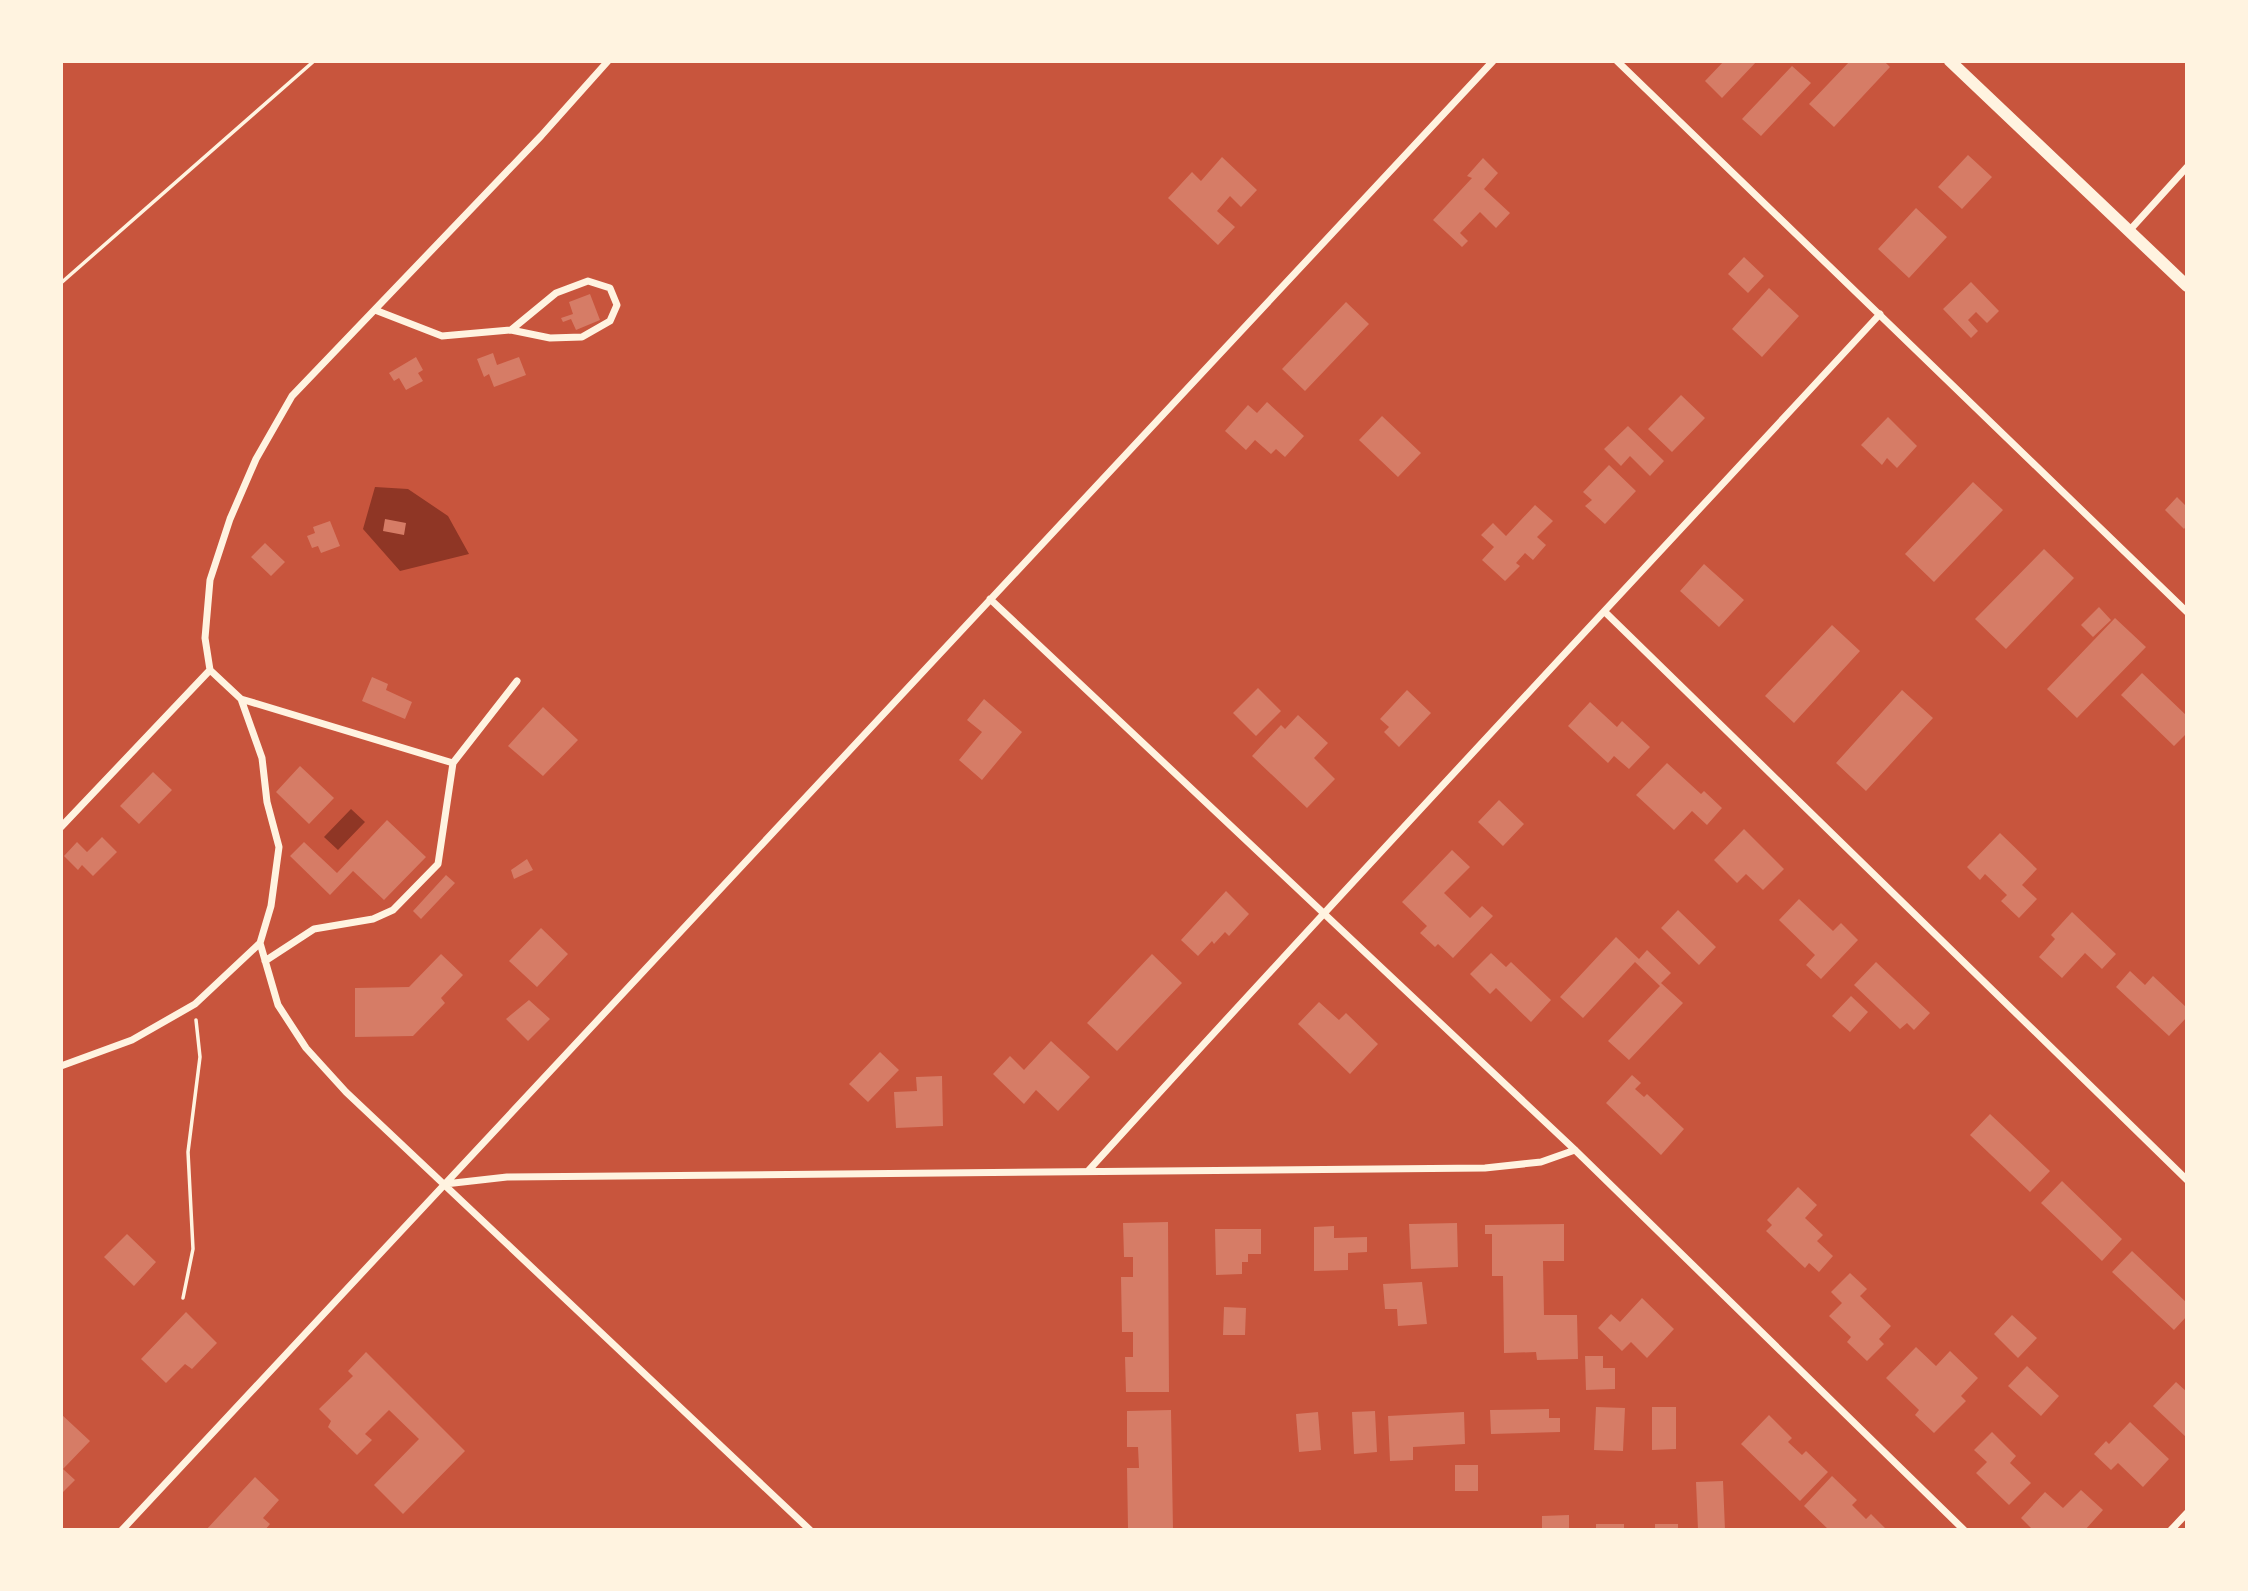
<svg xmlns="http://www.w3.org/2000/svg" width="2248" height="1591" font-family="'Exo 2',sans-serif">
	<style>
		.water { fill: #8f3625 }
		.building { fill: #d67c66 }
		.lines { fill: none; stroke-linecap: round; stroke-linejoin: round }
		.path { stroke: #fff3e0; stroke-width: 3.5 }
		.minor { stroke: #fff3e0; stroke-width: 7 }
		.tertiary { stroke: #fff3e0; stroke-width: 12 }
	</style>
	<rect width="100%" height="100%" fill="#c8553d"/>
	<path class="water" d="M375,487L408,489L448,516L469,554L400,571L363,529Z
		M351,809L365,822L338,850L324,837Z"/>
	<path class="building" d="M1724,61H1757L1722,98L1705,81Z
		M1850,61H1884L1890,67L1834,127L1809,104Z
		M1792,66L1811,83L1761,136L1742,119Z
		M1968,155L1992,177L1962,209L1938,187Z
		M1222,157L1257,190L1241,207L1230,196L1217,211L1235,227L1218,245L1168,198L1192,172L1201,181Z
		M1483,158L1498,173L1484,189L1510,213L1496,228L1480,212L1460,233L1468,241L1462,247L1433,220L1472,178L1467,176Z
		M1916,208L1947,237L1909,278L1878,249Z
		M1744,257L1764,276L1748,293L1728,274Z
		M1971,282L1999,311L1987,323L1976,312L1968,320L1978,331L1971,338L1943,309Z
		M1769,288L1799,316L1762,357L1732,329Z
		M590,294L600,320L576,330L571,319L563,322L561,318L573,314L569,302Z
		M1346,302L1369,324L1305,391L1282,369Z
		M493,353L497,365L519,357L526,375L494,387L489,374L484,377L477,359Z
		M416,357L423,370L418,373L423,381L406,390L399,378L394,381L389,373Z
		M1681,395L1705,418L1672,452L1648,429Z
		M1267,402L1304,436L1285,457L1276,449L1271,454L1255,440L1246,450L1225,431L1248,405L1257,413Z
		M1382,416L1421,453L1398,477L1359,440Z
		M1888,417L1917,446L1897,468L1887,458L1882,465L1861,445Z
		M1628,426L1664,461L1650,476L1630,456L1621,466L1604,449Z
		M1609,465L1636,491L1605,524L1585,506L1592,500L1583,492Z
		M1973,482L2003,510L1934,582L1905,554Z
		M2177,497L2187,507V525L2184,529L2165,510Z
		M1535,505L1553,521L1537,537L1546,545L1533,560L1525,553L1516,563L1520,566L1505,581L1482,560L1494,547L1481,535L1493,523L1506,536Z
		M385,519L406,523L404,535L383,531Z
		M330,521L340,546L321,553L318,546L312,548L307,536L315,533L313,527Z
		M265,543L285,562L271,576L251,557Z
		M2044,549L2074,578L2006,649L1975,619Z
		M1704,564L1744,600L1719,627L1680,591Z
		M2099,607L2111,620L2093,637L2081,625Z
		M2115,618L2146,647L2077,718L2047,689Z
		M1832,625L1860,651L1794,723L1765,696Z
		M2142,673L2187,716V733L2174,746L2121,695Z
		M372,677L388,684L386,690L412,702L405,719L362,701Z
		M1258,688L1281,711L1256,736L1233,713Z
		M1407,690L1431,713L1399,747L1384,732L1389,727L1380,719Z
		M1902,690L1933,718L1866,791L1836,763Z
		M984,699L1022,732L982,780L959,760L982,732L967,720Z
		M1590,702L1617,727L1622,721L1650,747L1629,769L1614,756L1608,763L1568,726Z
		M543,707L578,740L543,776L508,746Z
		M1298,715L1328,743L1314,758L1335,779L1307,808L1252,756L1281,725L1285,729Z
		M1667,763L1701,794L1704,791L1722,808L1707,825L1692,811L1674,830L1636,795Z
		M300,766L334,798L309,824L276,792Z
		M153,772L172,790L139,824L120,806Z
		M1499,800L1524,824L1503,846L1478,822Z
		M387,820L426,857L384,900L353,871L330,895L290,856L304,842L337,873Z
		M1744,829L1784,869L1763,890L1746,874L1737,883L1714,860Z
		M2000,833L2037,869L2022,885L2037,899L2019,918L2001,901L2007,895L1985,874L1980,880L1967,867Z
		M102,837L117,852L93,876L82,865L78,870L64,856L77,842L87,852Z
		M1452,850L1470,867L1444,893L1470,918L1482,906L1493,916L1453,958L1438,944L1435,947L1420,933L1427,926L1402,902Z
		M527,859L533,870L514,879L511,870Z
		M446,875L455,883L421,919L413,911Z
		M1226,891L1249,914L1229,936L1225,932L1214,944L1212,941L1198,956L1181,940Z
		M1799,899L1833,931L1841,923L1858,940L1821,979L1806,965L1815,955L1779,920Z
		M1678,910L1716,947L1699,965L1661,928Z
		M2072,912L2116,954L2102,969L2085,953L2062,978L2039,957L2055,939L2051,935Z
		M541,928L568,954L537,987L509,961Z
		M1616,937L1639,959L1647,950L1671,973L1661,983L1683,1003L1629,1060L1608,1041L1660,986L1635,962L1583,1018L1560,997Z
		M1491,953L1506,967L1511,962L1551,1000L1531,1022L1496,988L1490,994L1470,974Z
		M441,954L463,975L441,998L445,1003L413,1036L355,1037V988L409,987Z
		M1152,954L1182,983L1117,1051L1087,1023Z
		M1876,962L1930,1013L1914,1030L1907,1023L1900,1029L1854,985Z
		M2130,971L2145,985L2153,976L2187,1008V1017L2169,1036L2116,987Z
		M1851,996L1868,1012L1850,1032L1832,1016Z
		M529,1000L550,1019L528,1041L506,1019Z
		M1319,1002L1339,1020L1346,1013L1378,1044L1350,1074L1298,1024Z
		M1051,1041L1090,1077L1058,1111L1036,1090L1024,1104L993,1074L1010,1056L1024,1070Z
		M880,1052L899,1070L868,1102L849,1084Z
		M1632,1075L1641,1083L1635,1089L1644,1097L1647,1094L1684,1129L1661,1155L1606,1103Z
		M942,1076L943,1126L896,1128L894,1092L917,1091L916,1077Z
		M1990,1114L2050,1171L2030,1192L1970,1135Z
		M2062,1181L2122,1239L2102,1261L2041,1203Z
		M1798,1187L1817,1205L1805,1218L1823,1235L1817,1241L1833,1256L1819,1272L1809,1263L1805,1268L1766,1231L1772,1225L1767,1220Z
		M1168,1222L1169,1392H1126L1125,1357H1133V1332H1122L1121,1277H1133V1257H1124L1123,1223Z
		M1457,1223L1458,1267L1411,1269L1409,1224Z
		M1564,1224V1261H1543L1544,1315H1577L1578,1359L1537,1360L1536,1352L1504,1353L1503,1276H1492V1234H1485V1225Z
		M1334,1226V1238L1367,1237V1252L1348,1253V1270L1314,1271V1227Z
		M1215,1229H1261V1254H1248V1262H1242V1274L1216,1275Z
		M127,1234L156,1262L134,1286L104,1257Z
		M2132,1251L2187,1303V1316L2174,1330L2112,1272Z
		M1850,1273L1867,1289L1860,1296L1891,1326L1879,1339L1884,1344L1867,1361L1847,1342L1851,1337L1829,1316L1842,1303L1831,1292Z
		M1422,1282L1427,1324L1398,1326L1397,1309H1385L1383,1284Z
		M1642,1298L1674,1329L1647,1358L1631,1342L1622,1351L1598,1328L1611,1314L1620,1322Z
		M1224,1307L1246,1308L1245,1335H1223Z
		M186,1312L217,1343L192,1369L185,1364L166,1383L141,1359Z
		M2012,1315L2037,1338L2018,1358L1994,1334Z
		M1916,1347L1936,1366L1950,1351L1978,1378L1961,1396L1966,1401L1934,1433L1915,1415L1919,1410L1886,1378Z
		M366,1352L465,1451L403,1514L374,1485L419,1439L389,1410L365,1434L372,1440L357,1455L328,1427L331,1421L319,1409L353,1376L348,1371Z
		M1585,1356H1603V1368H1615V1389L1586,1390Z
		M2027,1366L2059,1396L2041,1416L2008,1386Z
		M2176,1382L2187,1392V1438L2153,1406Z
		M1596,1407L1625,1408L1623,1451L1594,1450Z
		M1652,1407H1676V1449L1652,1450Z
		M1549,1409V1418H1560V1432L1491,1434L1490,1410Z
		M1171,1410L1173,1530L1128,1528L1127,1468H1139L1138,1447H1127V1411Z
		M1375,1411L1377,1452L1354,1454L1352,1412Z
		M1318,1412L1321,1450L1299,1452L1296,1414Z
		M1464,1412L1465,1444L1413,1447V1460L1390,1461L1388,1416Z
		M61,1414L90,1441L63,1469L75,1480L61,1494Z
		M1769,1415L1792,1438L1788,1442L1802,1455L1806,1451L1828,1472L1800,1501L1741,1444Z
		M2130,1422L2169,1459L2143,1487L2118,1463L2111,1470L2094,1454L2106,1441L2109,1444Z
		M1992,1432L2016,1456L2010,1463L2031,1483L2009,1505L1976,1473L1987,1462L1974,1450Z
		M1455,1465H1478V1491H1455Z
		M1832,1476L1857,1500L1852,1505L1866,1519L1871,1514L1887,1530H1829L1804,1506Z
		M255,1477L279,1500L263,1518L270,1524L265,1530H206Z
		M1723,1481L1725,1530H1698L1696,1482Z
		M2081,1490L2103,1510L2085,1530H2033L2021,1518L2045,1492L2063,1508Z
		M1569,1515V1530H1542V1516Z
		M1596,1524H1624V1530H1596Z
		M1655,1524H1678V1530H1655Z"/>
	<g class="lines">
		<path class="path" d="M61,283L314,61
			M183,1298L193,1249L188,1152L200,1057L196,1020"/>
		<path class="minor" d="M1617,61L2187,612
			M2129,231L2187,167
			M375,310L442,336L511,330L550,338L582,337L610,321L617,305L610,288L588,281L556,293L511,330
			M990,599L1575,1150L1964,1530
			M1605,612L2187,1180
			M241,699L453,763L438,864L393,910L373,919L314,929L265,961
			M453,763L517,681
			M61,827L210,670
			M260,943L278,1005L306,1048L346,1092L810,1530
			M61,1066L132,1040L195,1004L260,943L271,906L279,847L267,802L262,758L241,699L210,670L205,638L210,580L230,519L256,459L292,396L541,136L608,61
			M1088,1171C1349,883 1616,600 1880,314
			M445,1184L507,1177L1485,1168L1541,1162L1575,1150
			M122,1530L1493,61
			M2171,1530L2187,1513"/>
		<path class="tertiary" d="M1950,61L2187,286"/>
	</g>
	<rect width="2248" height="1591" fill="none" stroke="#fff3e0" stroke-width="126"/>
</svg>
